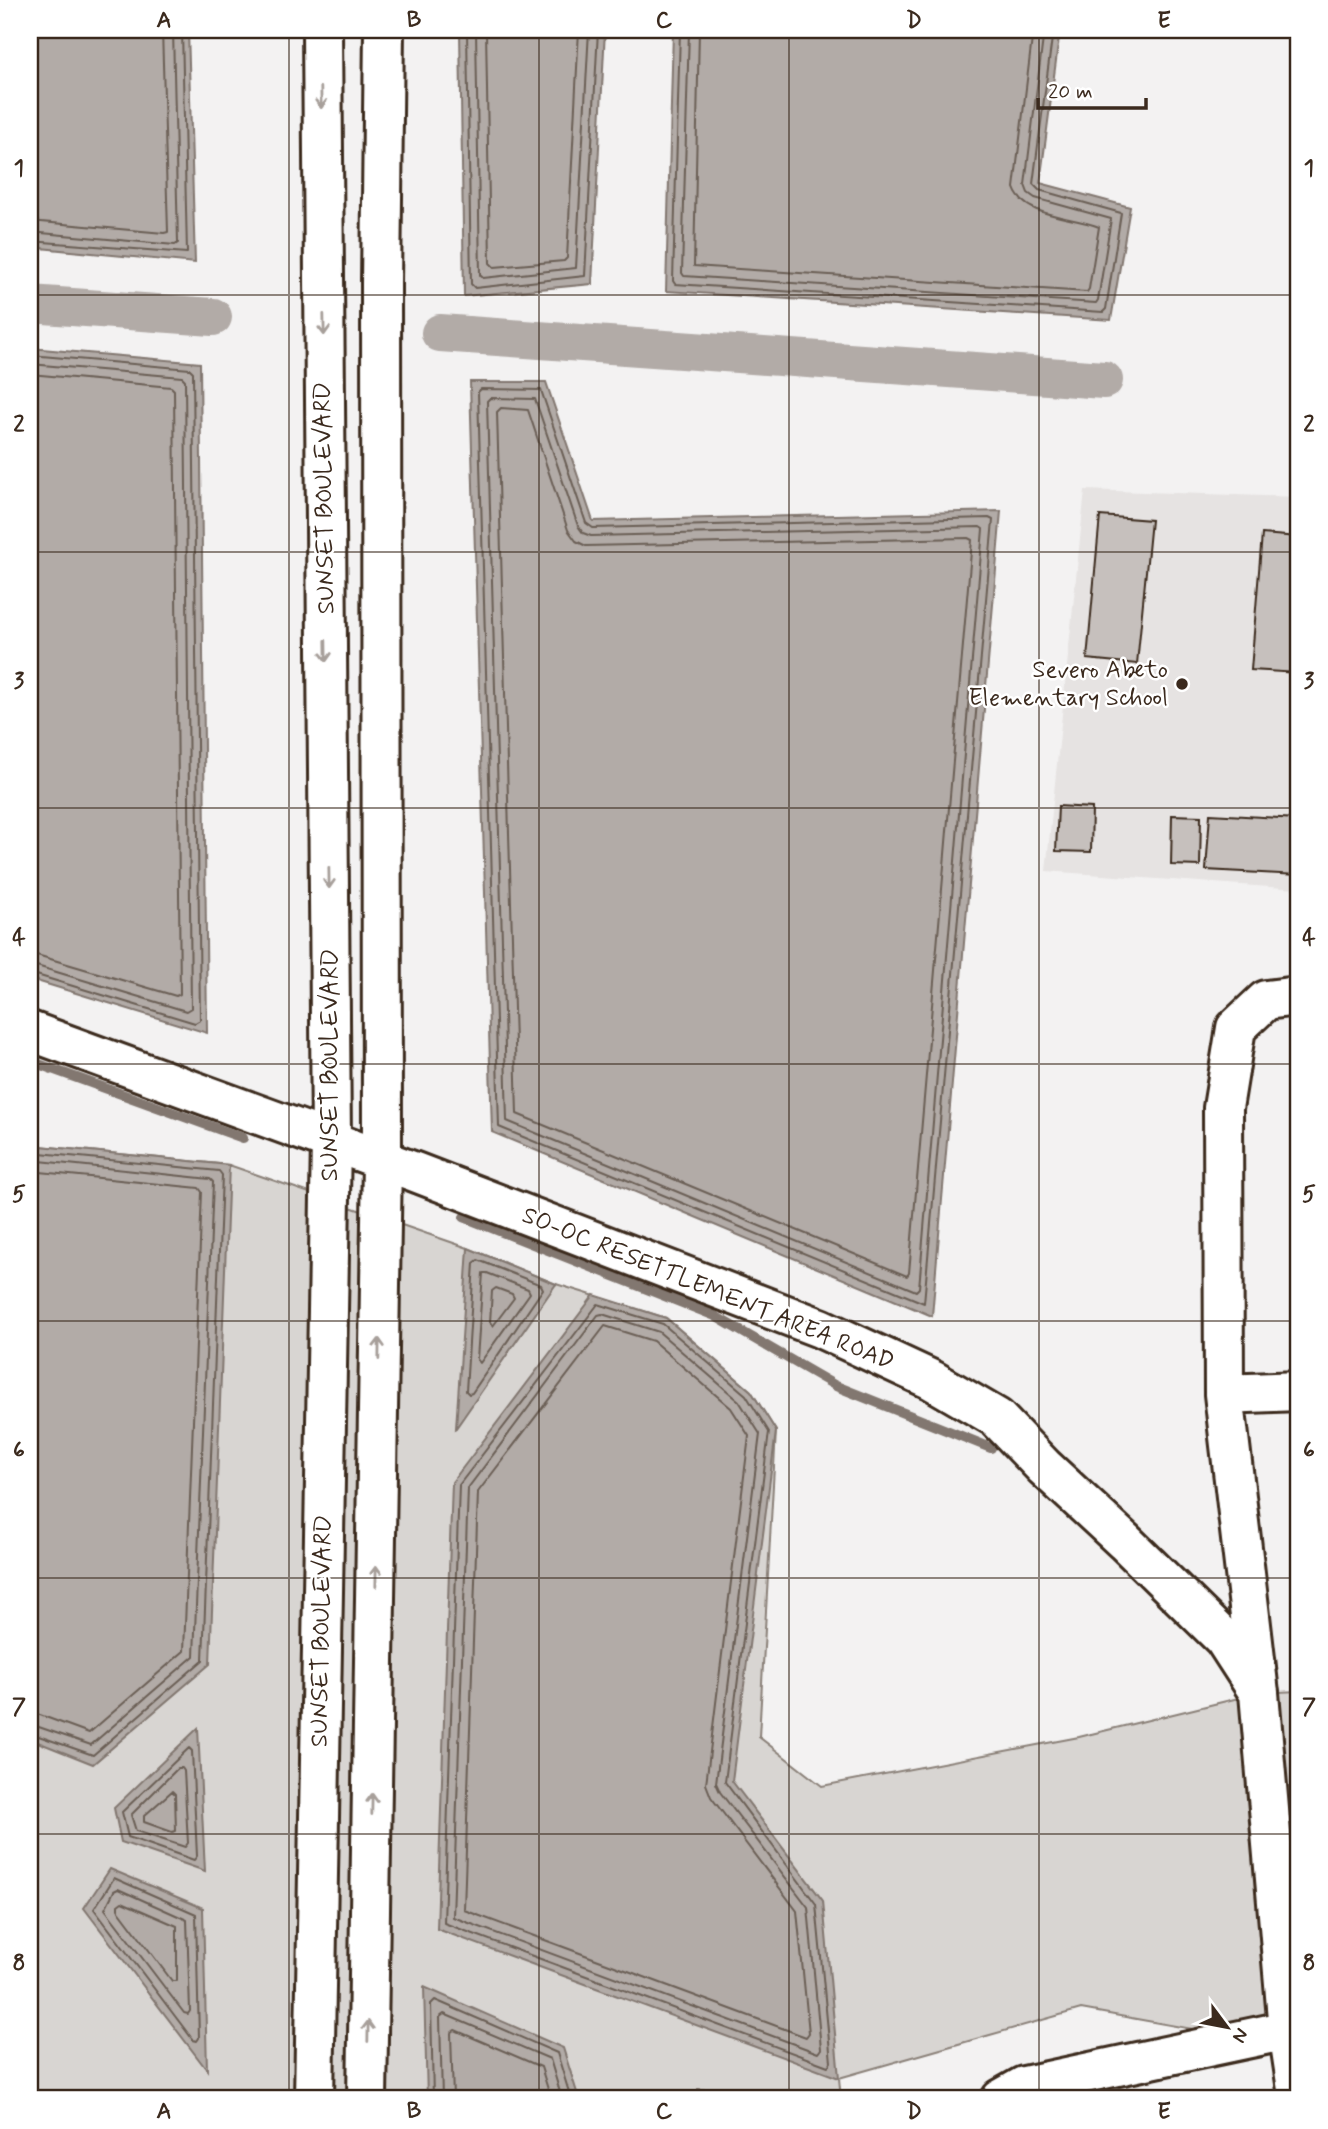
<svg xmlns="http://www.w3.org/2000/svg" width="1328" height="2129" font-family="Mynerve,sans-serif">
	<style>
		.built { fill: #e6e3e2 }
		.green { fill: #d8d5d2; stroke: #8a8078; stroke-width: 2 }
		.water { fill: #b2aba7; stroke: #827770; stroke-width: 2 }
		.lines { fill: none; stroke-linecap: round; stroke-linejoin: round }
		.shore { stroke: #6b5e55; stroke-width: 2 }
		.stream { stroke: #827770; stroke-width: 10 }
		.canal { stroke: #b2aba7; stroke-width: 38 }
		.building { fill: #c6c0bd; stroke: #3b2a1e; stroke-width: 2 }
		.street-casing { stroke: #3b2a1e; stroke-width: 44 }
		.secondary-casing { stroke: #3b2a1e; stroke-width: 44 }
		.street { stroke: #fff; stroke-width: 38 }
		.secondary { stroke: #fff; stroke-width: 38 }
		.oneway { stroke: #a79f9a }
		.grid { fill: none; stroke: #3b2a1e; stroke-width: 2; stroke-opacity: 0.55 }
		.poi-dot { fill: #3b2a1e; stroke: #fff; stroke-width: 2.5 }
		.labels { text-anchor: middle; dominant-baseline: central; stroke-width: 5; stroke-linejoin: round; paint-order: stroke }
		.street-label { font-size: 24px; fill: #3b2a1e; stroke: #fff }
		.poi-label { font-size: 24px; fill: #3b2a1e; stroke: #fff; text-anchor: end }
		.neatline { fill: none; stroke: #3b2a1e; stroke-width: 2.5 }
		.grid-label { font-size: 23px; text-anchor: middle; font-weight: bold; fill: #3b2a1e }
	</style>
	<rect width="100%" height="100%" fill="#f3f2f2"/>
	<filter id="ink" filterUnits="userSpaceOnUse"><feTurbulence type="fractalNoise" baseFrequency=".0143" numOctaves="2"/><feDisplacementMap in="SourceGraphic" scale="14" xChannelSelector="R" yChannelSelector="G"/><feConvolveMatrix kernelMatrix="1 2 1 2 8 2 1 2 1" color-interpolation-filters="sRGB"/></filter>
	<g filter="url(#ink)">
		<path class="built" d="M1085,490L1298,497V889L1046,871Z"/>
		<path class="green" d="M30,1145L229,1165L468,1248L556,1284L666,1318L751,1391L776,1431L759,1737L822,1786L1079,1737L1259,1693L1298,1691V2048L1081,2009L839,2078L841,2099H30Z"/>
		<path class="water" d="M30,30H188L195,263L30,247Z
			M460,30H605L592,284L464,296Z
			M673,30H1060L1040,183L1130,207L1111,320L666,291Z
			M30,348L200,363L207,1033L30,979Z
			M470,382H546L593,521L1001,511L932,1316L492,1132Z
			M30,1145L229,1165L210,1664L93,1764L30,1739Z
			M468,1248L556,1284L456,1428Z
			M594,1295L666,1318L751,1391L776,1431L732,1781L823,1901L839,2078L437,1929L452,1482Z
			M198,1728L205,1871L121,1842L114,1808Z
			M110,1869L203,1908L207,2070L84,1908Z
			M424,1987L563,2048L579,2099H427Z
			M698,2089L790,2099H696Z"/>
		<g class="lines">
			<path class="shore" d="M467,30L471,284L475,288L585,276L598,30
				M476,30L480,275L483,278L576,268L589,30
				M486,30L490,263L494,267L564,261L567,258L579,30
				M680,30L673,281L675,284L1103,312L1106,309L1121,213L1039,190L1033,184L1053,30
				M689,30L682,273L684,276L1096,303L1098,300L1111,219L1035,198L1028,193L1025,185L1044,30
				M699,30L694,266L1087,292L1089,289L1099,227C1073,216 1024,218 1014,188L1033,30
				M30,221L164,233L168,232L162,30
				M30,232L175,245L178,243L173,30
				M30,241L187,253L182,30
				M30,355L190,369L193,372L200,1020L195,1023L30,973
				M30,364L182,377L185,380L191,1008L186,1011L30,964
				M30,374L171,387L174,390L180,994L176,996L30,953
				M481,389L541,390L586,523L593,528L989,518L993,520L924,1303L499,1127L478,392Z
				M490,398L535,399L578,526L583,533L591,536L980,527L983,529L919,1288L916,1291L507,1121L487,401Z
				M501,408L528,410L568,530L576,541L586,546L968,538L972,540L909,1273L907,1276L517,1114L497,412Z
				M30,1152L219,1171L222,1175L203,1660L93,1755L30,1733
				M30,1160L210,1179L213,1182L194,1656L91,1745L30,1724
				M30,1171L199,1188L202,1192L184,1651L89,1733L40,1715L30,1714
				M478,1260L541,1285L543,1289L472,1393L469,1394L466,1391L474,1263Z
				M483,1273H487L528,1289L530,1293L480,1363L477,1359Z
				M496,1288L512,1294L514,1298L493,1326L490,1322L492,1291Z
				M598,1304L663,1324L746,1395L769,1432L725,1782L816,1904L831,2062L828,2066L444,1923L459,1485Z
				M602,1314L659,1332L739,1401L760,1434L716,1783L720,1792L808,1907L821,2049L818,2053L453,1917L468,1488L598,1315Z
				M605,1326L653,1341L731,1408L749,1436L706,1784L711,1797L797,1911L809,2033L806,2037L464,1910L478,1492Z
				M189,1748L192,1751L197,1856L194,1860L128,1837L122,1812Z
				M178,1768H182L184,1771L188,1843L185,1847L136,1831L131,1815Z
				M172,1791L175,1794L176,1831L172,1832L144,1822V1816Z
				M114,1878L196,1914L199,2038L197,2041L193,2040L94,1909Z
				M118,1889L187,1920L190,2011L188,2014L184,2013L105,1909L114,1891Z
				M122,1902L177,1926V1981H172L118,1909V1905Z
				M433,2099L431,2004L435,2000L557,2053L571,2099
				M442,2099L440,2017L444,2014L550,2059L562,2099
				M453,2099L451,2033L455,2030L541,2067L551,2099"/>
			<path class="stream" d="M30,1061L243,1138
				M464,1217L713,1315L836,1386L991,1448"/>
			<path class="canal" d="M30,304L213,317
				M440,333L1104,380"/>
		</g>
		<path class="building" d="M1100,516L1151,520L1137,664L1087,659Z
			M1262,534L1298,537V673L1251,670Z
			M1058,806L1092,808L1091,852L1056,851Z
			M1210,814L1298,819V875L1206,870Z
			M1172,815L1201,816L1200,866L1171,865Z"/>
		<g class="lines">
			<g class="street-casing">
				<path id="street" d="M1224,1394L1298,1391
					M1259,1693L1224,1394L1223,1108L1236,1028L1266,1000L1298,996
					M1001,2099L1024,2086L1288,2030"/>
			</g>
			<g class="secondary-casing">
				<path id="secondary" d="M30,1031L415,1172L820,1328L932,1380L997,1418L1044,1467L1125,1542L1224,1639L1259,1693L1288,2030L1298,2096
					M314,2099L331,1141L322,30
					M367,2099L382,1160L381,284L384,30"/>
			</g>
			<use href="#street" class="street"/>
			<use href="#secondary" class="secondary"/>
		</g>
		<defs><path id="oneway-shaft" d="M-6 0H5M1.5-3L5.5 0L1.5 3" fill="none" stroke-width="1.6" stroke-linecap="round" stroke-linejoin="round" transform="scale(1.75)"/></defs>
		<g class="oneway">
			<use href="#oneway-shaft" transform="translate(321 98) rotate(89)"/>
			<use href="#oneway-shaft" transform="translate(324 325) rotate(89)"/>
			<use href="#oneway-shaft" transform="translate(326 651) rotate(89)"/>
			<use href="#oneway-shaft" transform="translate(329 878) rotate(89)"/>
			<use href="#oneway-shaft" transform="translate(379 1349) rotate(-89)"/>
			<use href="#oneway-shaft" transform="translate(376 1576) rotate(-89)"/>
			<use href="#oneway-shaft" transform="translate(372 1804) rotate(-89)"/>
			<use href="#oneway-shaft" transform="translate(368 2031) rotate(-89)"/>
		</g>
	</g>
	<path class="grid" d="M289,30V2099M539,30V2099M789,30V2099M1039,30V2099M30,295H1298M30,552H1298M30,808H1298M30,1064H1298M30,1321H1298M30,1578H1298M30,1834H1298"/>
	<circle class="poi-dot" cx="1182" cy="684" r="7"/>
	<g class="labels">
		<g class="street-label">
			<text transform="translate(325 498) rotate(-91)">SUNSET BOULEVARD</text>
			<text transform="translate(330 1065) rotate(-90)">SUNSET BOULEVARD</text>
			<text transform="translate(708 1289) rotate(22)">SO-OC RESETTLEMENT AREA ROAD</text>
			<text transform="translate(322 1631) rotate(-89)">SUNSET BOULEVARD</text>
		</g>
		<g class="poi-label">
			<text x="1168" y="670">Severo Abeto<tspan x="1168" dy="28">Elementary School</tspan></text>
		</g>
	</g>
	<rect width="1328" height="2129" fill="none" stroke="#fff" stroke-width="77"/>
	<g transform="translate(1227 2027) rotate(122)" stroke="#ffffff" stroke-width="5" paint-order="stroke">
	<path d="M0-5L12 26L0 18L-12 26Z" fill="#3b2a1e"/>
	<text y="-10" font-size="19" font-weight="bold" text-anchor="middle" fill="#3b2a1e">N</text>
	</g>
	<path d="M1038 98v10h108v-10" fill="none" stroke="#3b2a1e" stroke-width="3.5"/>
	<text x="1048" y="98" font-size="21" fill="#3b2a1e" stroke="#ffffff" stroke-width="5" paint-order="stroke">20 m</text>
	<rect x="38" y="38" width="1252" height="2052" class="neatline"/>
	<g class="grid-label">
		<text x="164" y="27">A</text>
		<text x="414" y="27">B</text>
		<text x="664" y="27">C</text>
		<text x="914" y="27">D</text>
		<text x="1164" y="27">E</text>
		<text x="19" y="175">1</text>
		<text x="1309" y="175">1</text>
		<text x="19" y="431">2</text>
		<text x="1309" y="431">2</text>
		<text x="19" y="688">3</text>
		<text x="1309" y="688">3</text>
		<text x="19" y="944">4</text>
		<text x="1309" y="944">4</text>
		<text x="19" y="1201">5</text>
		<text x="1309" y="1201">5</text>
		<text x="19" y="1457">6</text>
		<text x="1309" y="1457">6</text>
		<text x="19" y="1714">7</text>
		<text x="1309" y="1714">7</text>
		<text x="19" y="1970">8</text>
		<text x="1309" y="1970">8</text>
		<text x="164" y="2118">A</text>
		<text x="414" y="2118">B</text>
		<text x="664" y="2118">C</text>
		<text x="914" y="2118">D</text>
		<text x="1164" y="2118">E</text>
	</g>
</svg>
